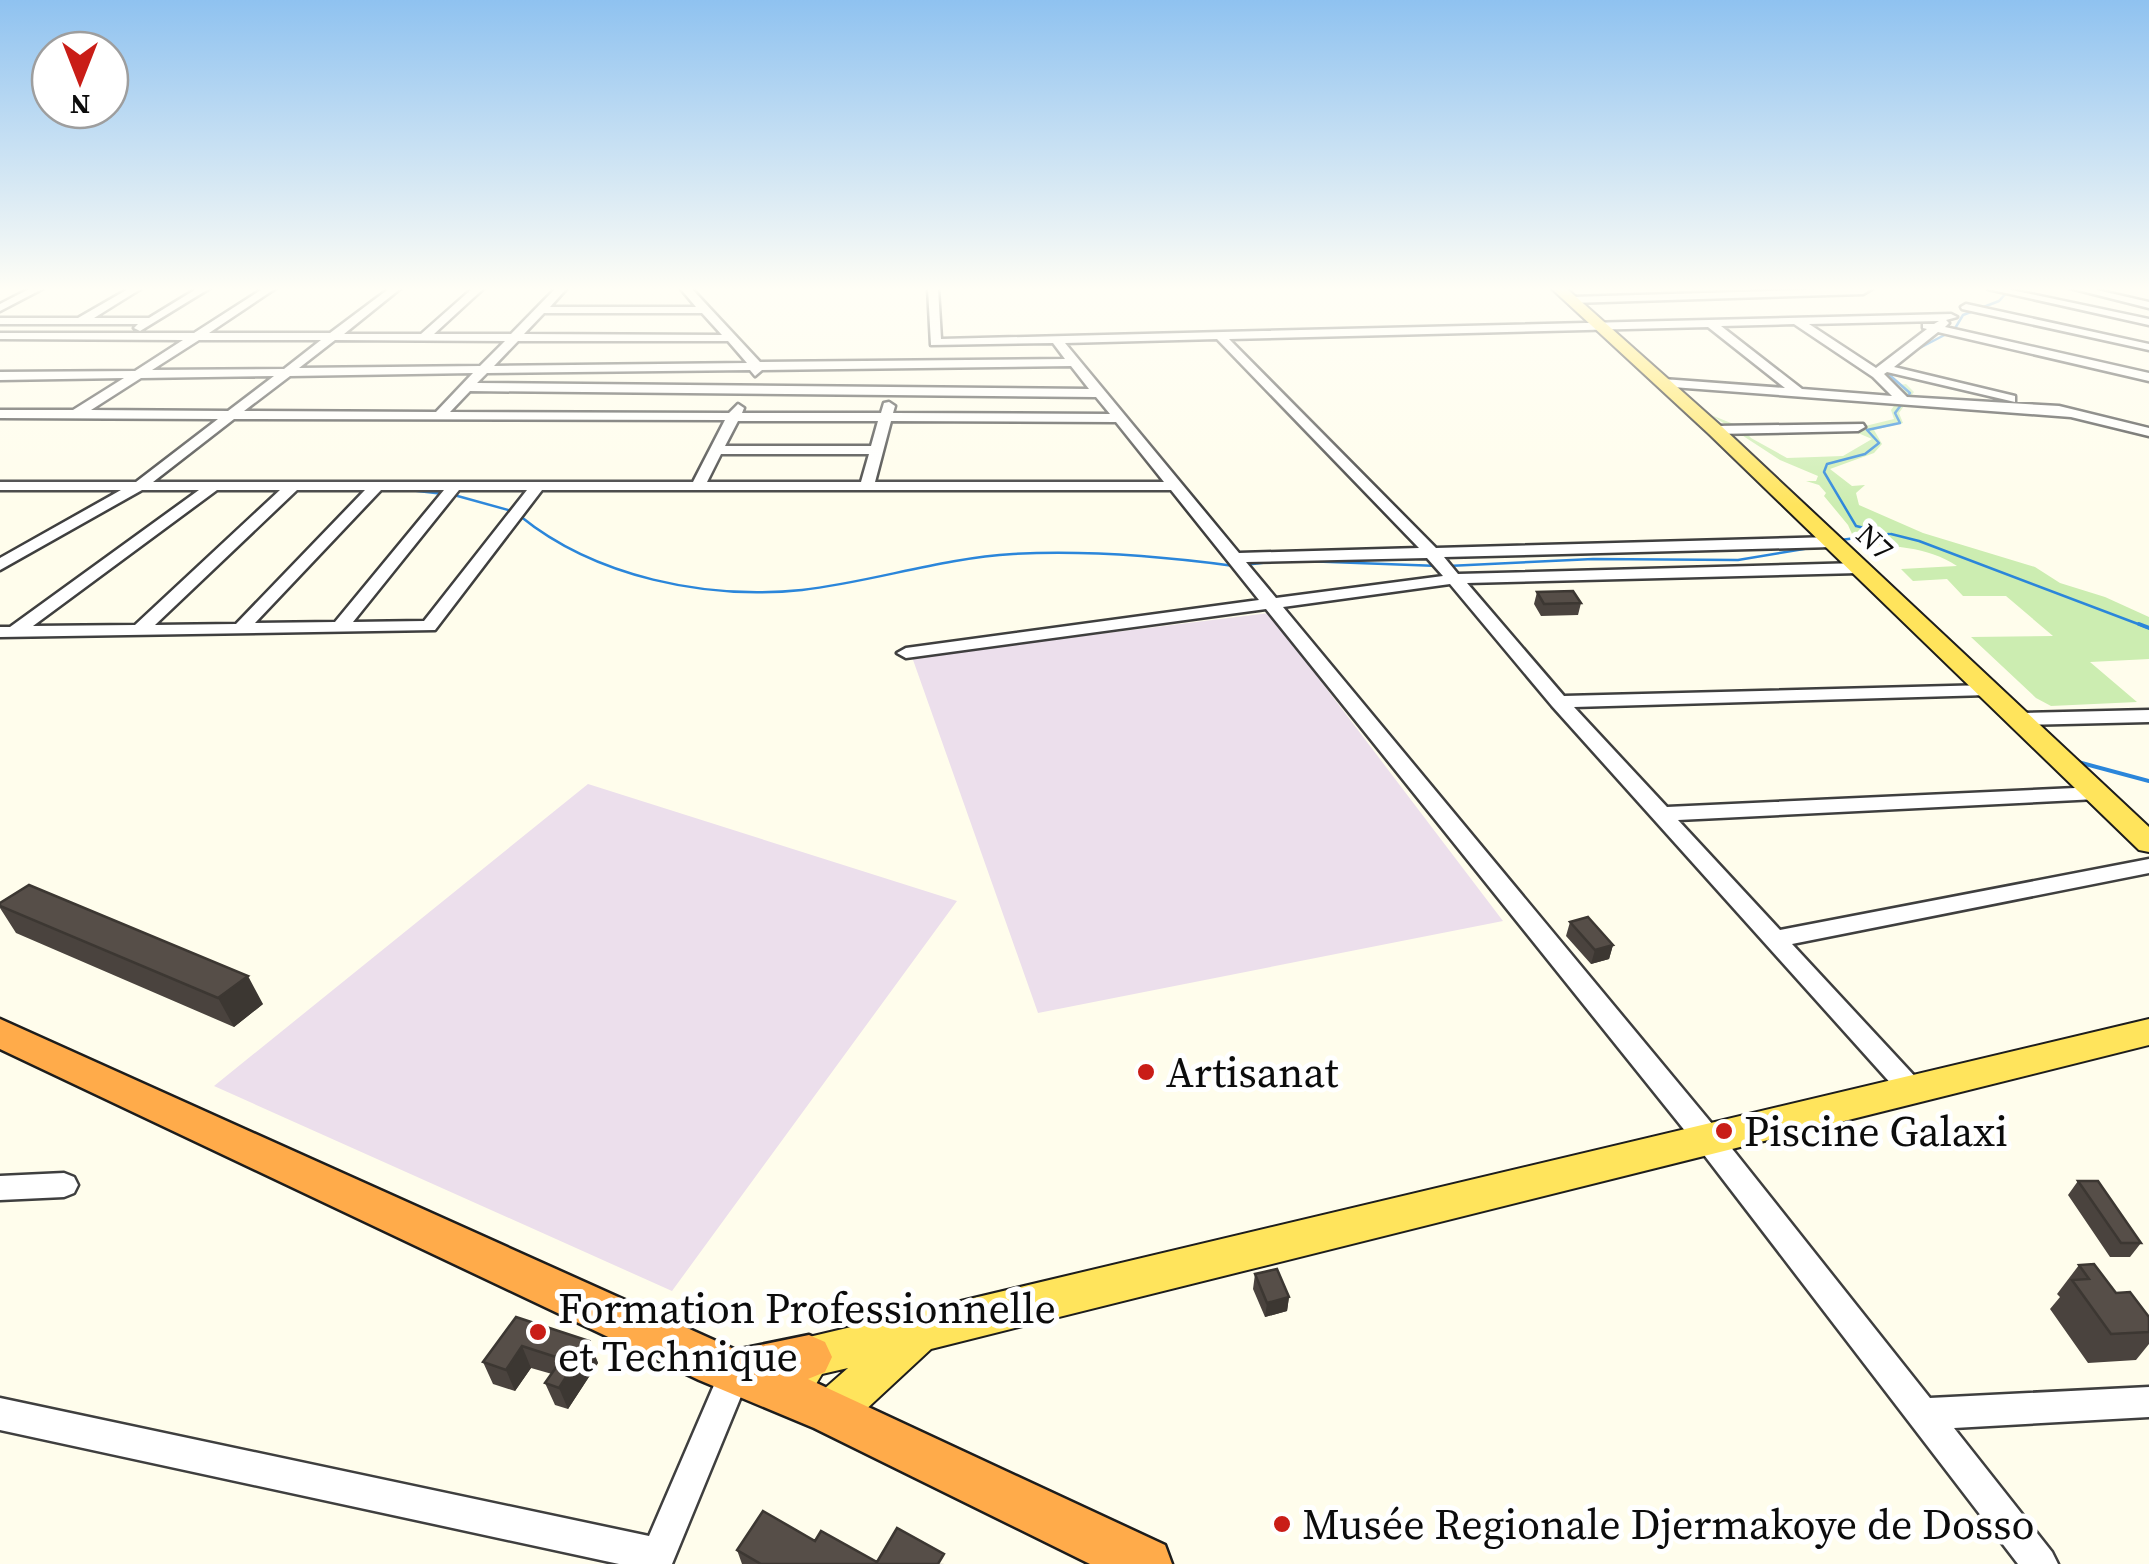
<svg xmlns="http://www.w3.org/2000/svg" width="2149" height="1564" font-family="'Source Serif 4',serif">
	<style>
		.industrial { fill: #ecdfec }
		.green { fill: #ccedb1 }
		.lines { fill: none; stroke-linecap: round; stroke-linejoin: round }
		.stream-far1 { stroke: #2b86da; stroke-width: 2.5 }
		.stream { stroke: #2b86da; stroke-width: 4 }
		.minor-casing { stroke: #3f3f3f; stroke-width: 5 }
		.major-casing { stroke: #1d1d1d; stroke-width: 4 }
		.highway-casing { stroke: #1d1d1d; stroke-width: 5 }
		.minor { fill: #fff; fill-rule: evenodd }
		.major { fill: #ffe45c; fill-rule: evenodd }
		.highway { fill: #ffab4a; fill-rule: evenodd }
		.wall { fill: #4a433e }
		.shaded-wall { fill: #3c3732 }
		.building { fill: #564e48; stroke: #3c3732; stroke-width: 2.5 }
		.poi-dot { fill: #c91d17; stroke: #fff; stroke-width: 4 }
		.labels { text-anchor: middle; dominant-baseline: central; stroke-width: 10; stroke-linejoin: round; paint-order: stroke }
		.far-street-label { font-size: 30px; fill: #0c0c0c; stroke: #fff }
		.near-poi-label { font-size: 42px; fill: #0c0c0c; stroke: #fff; text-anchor: start }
	</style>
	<rect width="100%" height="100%" fill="#fffdec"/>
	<path class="industrial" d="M1269,613L1503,921L1038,1013L912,657Z
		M588,784L957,901L672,1291L214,1086Z"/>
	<path class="green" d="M1906,384L1914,392L1899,413L1903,423L1874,430L1882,444L1874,453L1830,469L1852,486L1865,485L1856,493L1859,505L1923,533L2035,567L2060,583L2105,597L2149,617V659L2090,662L2137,702L2051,706L2036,698L1971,637L2053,636L2006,596H1963L1947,579L1913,581L1901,569L1957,566C1928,546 1890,546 1856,543L1848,525L1824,496L1826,493L1819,485L1806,481H1816L1818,476L1780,460L1711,415L1741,427L1751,438L1787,458L1843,456L1872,439L1858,433L1857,428L1894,419L1891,410L1904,392L1899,385Z"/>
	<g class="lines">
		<path class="stream-far1" d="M1910,353L1954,330L1963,315L1999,301L2008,291L2006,288
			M294,490H355
			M409,490L444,494
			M454,495L512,511
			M520,516C595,577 706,600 802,590C872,582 942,558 1013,554C1088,550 1160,556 1234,566
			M1882,532L1856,526L1824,472L1827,464L1865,454L1879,443L1867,430L1900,423L1895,413L1910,393L1886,372
			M1891,534L1919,541L2146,627
			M1840,540L1889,534
			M1303,561L1439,566
			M1244,565L1279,561
			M1448,566L1593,559L1738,560L1822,546"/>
		<path class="stream" d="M2139,624L2149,628
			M2078,762L2149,781"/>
		<g class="minor-casing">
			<path id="minor" d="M31,288H44L0,311V304Z
				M130,288H142L94,318H149L198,288H210L140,331L134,328L138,324H0V318H78Z
				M264,288H276L209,333H330L390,288H401L344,334H421L473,288H484L434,334H511L556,288H567L550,307H696L680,288H691L760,362L1065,359L1053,343L931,345L928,288H938L941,339L1951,314L1957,317L1946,320L1949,323L1945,327L2149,373V381L1938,332L1894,367L2015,396V402L1887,372L1884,374L1907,397L2059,406L2149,428V436L2071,417L1659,386L1657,383L1663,379L1785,388L1708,327L1229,339L1436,548L1832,537L1840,542L1832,547L1444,557L1458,574L1859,563L1867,568L1859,573L1467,583L1564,696L1988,685L1997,690L1988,695L1574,707L1667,807L2097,787L2107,793L2097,799L1678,820L1780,930L2149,859V873L1792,944L1921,1083L1925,1090L1921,1097L1912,1100L1903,1097L1552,706L1450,584L1283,607L1718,1131L1930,1398L2149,1387V1417L1954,1428L2052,1552L2058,1564H2018L1698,1147L1266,609L906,658L897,653L906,648L1259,600L1171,490H542L435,630L0,637V627H10L199,490H142L0,570V558L121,490H0V482H136L218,419L0,418V410H73L124,378L0,380V372L135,371L183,340L0,339V333H194ZM544,313H702L722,335L524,334ZM1939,321L1934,324H1923V328L1927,329L1876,368L1809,324ZM1794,324L1873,377L1892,396L1802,389L1721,326ZM1217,339L1419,548L1239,553L1065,343ZM199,340H321L284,369L152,370ZM335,340L505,341L480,366L299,368ZM518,341H728L747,363L494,366ZM1071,366L1089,389L477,383L487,373L750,370L755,376L762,370ZM473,373L436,412L244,411L290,376ZM274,376L228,411L91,410L141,378ZM470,391L1096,397L1110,414L893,413L895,406L889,402L884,403L881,413H742L744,408L738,404L729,413L450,412ZM234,419L725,420L693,482H153ZM738,421H878L871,446H725ZM891,421L1116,422L1164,482H875ZM721,454H869L861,482H707ZM217,490H280L135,625L33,626ZM297,490H365L236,624L155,625ZM381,490H444L335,622L255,623ZM459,490H527L424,621L353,622ZM1427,558L1443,576L1276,598L1246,562Z
				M1873,288L1863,294L1571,303L1566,300L1571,297Z
				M2002,288L2149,319V325L1988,289Z
				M2070,288H2088L2149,302V308Z
				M1966,304L2149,344V350L1962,309L1961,307Z
				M1863,424L1865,427L1858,431L1715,434L1708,430L1715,426Z
				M2149,710V722L2019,725L2010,719L2019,713Z
				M64,1173L74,1177L78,1185L74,1193L64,1197L0,1200V1176Z
				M735,1357L746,1362L751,1372L672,1564H619L0,1430V1398L649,1536L724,1362Z"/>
		</g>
		<g class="major-casing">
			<path id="major" d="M1551,288H1566L1721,426L2149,827V852L2139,850L1709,434Z
				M2149,1019V1045L931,1349L847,1427L831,1433L815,1427L809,1412L815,1397L848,1368L822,1374L816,1384L801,1390L786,1384L779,1370L794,1343L809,1337Z"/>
		</g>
		<g class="highway-casing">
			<path id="highway" d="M0,1019L736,1350L809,1335L825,1342L832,1357L825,1372L808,1379L1165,1545L1172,1564H1090L814,1428L699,1380L0,1049Z"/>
		</g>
		<use href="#minor" class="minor"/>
		<use href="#major" class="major"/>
		<use href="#highway" class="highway"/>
	</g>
	<path class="wall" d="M1537,592L1581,603L1578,615L1541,616L1534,604Z
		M0,903L263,1004L234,1027L16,933L0,908Z
		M1570,922L1613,945L1609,959L1591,964L1566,936Z
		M2078,1181L2141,1243L2130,1257H2110L2068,1195Z
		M2079,1265L2149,1317V1344L2136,1360L2088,1363L2050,1309L2060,1297L2057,1294Z
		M1255,1274L1289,1297L1287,1311L1265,1317L1253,1289Z
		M516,1317L589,1341L598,1363L568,1409L555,1405L545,1383L552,1374L531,1368L515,1391L493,1384L483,1362Z
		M815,1541L877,1562L945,1564H742L737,1550Z"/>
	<path class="shaded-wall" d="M1613,945L1609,959L1591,964L1595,950Z
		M248,976L263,1004L234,1027L218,998Z
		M1289,1297L1287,1311L1265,1317L1267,1303Z
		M589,1341L598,1363L568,1409L559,1388Z
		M522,1346L531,1368L515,1391L506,1370Z"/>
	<path class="building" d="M1573,591L1581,603L1544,604L1537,592Z
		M29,885L248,976L218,998L0,906V903Z
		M1588,917L1613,945L1595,950L1570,922Z
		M2078,1181H2098L2141,1243H2121Z
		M2094,1264L2116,1293L2130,1292L2149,1317V1332L2111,1334L2072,1280L2089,1279L2079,1265Z
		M1277,1269L1289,1297L1267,1303L1255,1274Z
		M516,1317L589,1341L559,1388L545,1383L562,1359L522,1346L506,1370L483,1362Z
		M763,1511L815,1541L821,1531L877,1562L897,1528L944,1554L938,1564H761L737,1550Z"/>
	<linearGradient id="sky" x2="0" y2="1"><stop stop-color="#8fc2f0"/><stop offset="0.57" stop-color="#fffef6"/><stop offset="1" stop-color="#fffef6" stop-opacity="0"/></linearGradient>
	<rect width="2149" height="507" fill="url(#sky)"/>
	<g class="poi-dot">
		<circle cx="1146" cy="1072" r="10"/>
		<circle cx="1724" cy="1131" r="10"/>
		<circle cx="538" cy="1332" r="10"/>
		<circle cx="1282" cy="1524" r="10"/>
	</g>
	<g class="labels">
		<g class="far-street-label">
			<text transform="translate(1875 542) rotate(43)">N7</text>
		</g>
		<g class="near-poi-label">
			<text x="1166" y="1072">Artisanat</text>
			<text x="1744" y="1131">Piscine Galaxi</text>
			<text x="558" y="1308">Formation Professionnelle<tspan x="558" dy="48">et Technique</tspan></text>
			<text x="1302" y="1524">Musée Regionale Djermakoye de Dosso</text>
		</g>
	</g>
	<g transform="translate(80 80) rotate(180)"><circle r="48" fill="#ffffff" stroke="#9e9e9e" stroke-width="2.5"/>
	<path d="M0-8L18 38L0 25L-18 38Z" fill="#c91d17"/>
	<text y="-15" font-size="28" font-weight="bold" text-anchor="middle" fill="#0c0c0c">N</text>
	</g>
</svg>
